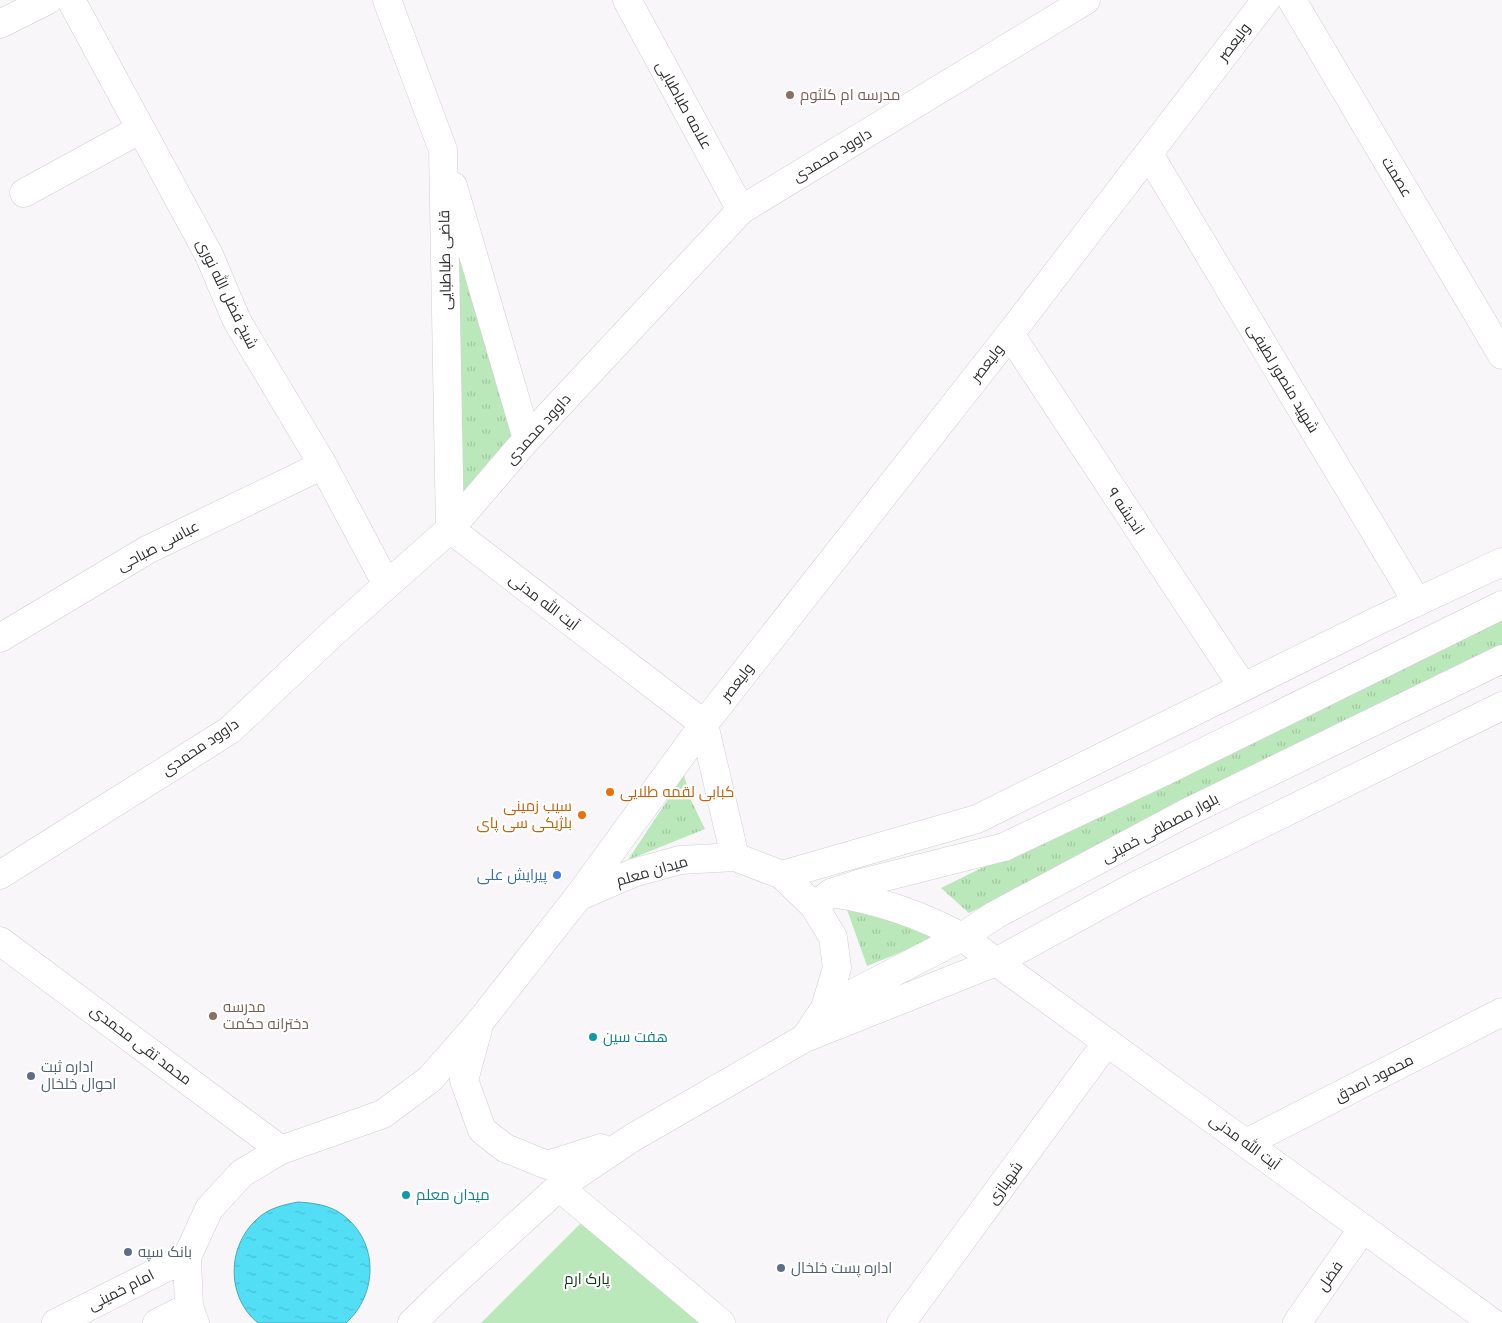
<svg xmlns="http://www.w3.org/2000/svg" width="1502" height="1323" font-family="'Varela Round',Cairo,sans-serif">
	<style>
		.grass { fill: url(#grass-tufts) }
		.park { fill: #bbe8ba }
		.water { fill: url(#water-ripples); stroke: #48aabb }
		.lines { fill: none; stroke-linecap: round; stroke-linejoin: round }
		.minor-casing { stroke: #d1ced2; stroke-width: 29 }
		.major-casing { stroke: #d1ced2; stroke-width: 29 }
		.minor { stroke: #fff; stroke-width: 28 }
		.major { stroke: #fff; stroke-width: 28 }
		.education-dot { fill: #8d6e63; stroke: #fff; stroke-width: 2 }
		.food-dot { fill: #e8710a; stroke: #fff; stroke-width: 2 }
		.shop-dot { fill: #3f7fe0; stroke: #fff; stroke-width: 2 }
		.culture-dot { fill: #0f9aa8; stroke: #fff; stroke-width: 2 }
		.service-dot { fill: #5c6f8a; stroke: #fff; stroke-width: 2 }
		.labels { text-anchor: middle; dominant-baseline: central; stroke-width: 4.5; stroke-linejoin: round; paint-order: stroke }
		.street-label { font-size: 15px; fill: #302f31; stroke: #fff }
		.education-label { font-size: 15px; fill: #785e54; stroke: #fff; text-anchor: start }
		.food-label { font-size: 15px; fill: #c56008; stroke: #fff; text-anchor: start }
		.shop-label { font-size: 15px; fill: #366cbe; stroke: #fff; text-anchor: end }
		.culture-label { font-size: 15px; fill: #0d838f; stroke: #fff; text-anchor: start }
		.service-label { font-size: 15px; fill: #4e5e75; stroke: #fff; text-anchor: start }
		.park-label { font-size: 15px; fill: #033708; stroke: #fff }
	</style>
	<defs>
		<pattern id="grass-tufts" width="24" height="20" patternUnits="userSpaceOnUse" patternTransform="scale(1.25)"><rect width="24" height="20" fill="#bbe8ba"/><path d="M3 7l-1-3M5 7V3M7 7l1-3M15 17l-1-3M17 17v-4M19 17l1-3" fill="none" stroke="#a1c7a0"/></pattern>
		<pattern id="water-ripples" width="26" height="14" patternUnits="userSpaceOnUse" patternTransform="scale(1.25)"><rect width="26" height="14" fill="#52dff6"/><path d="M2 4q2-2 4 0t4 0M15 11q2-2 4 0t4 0" fill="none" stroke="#48c0d3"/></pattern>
	</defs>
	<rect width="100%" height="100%" fill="#f9f6fa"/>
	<path class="grass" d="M454,215L515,436L459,498Z
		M1502,611V650L969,913L941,888Z
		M684,775L691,800L705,829L628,860Z
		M845,904L931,933L929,941L867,966Z"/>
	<path class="park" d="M585,1219L706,1323H481Z"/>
	<path class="water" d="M298,1202C314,1203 330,1205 343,1215C379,1242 378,1294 346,1323H258C226,1297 227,1247 256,1220C268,1208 283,1205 298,1202Z"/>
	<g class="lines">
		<g class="minor-casing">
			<path id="minor" d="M71,0L209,255L237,321L323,465L387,585
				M387,0L443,150L450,529
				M627,0L741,210
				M1292,0L1502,355
				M0,24L48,0
				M1149,154L1417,602
				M453,186L527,439
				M24,193L141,129
				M1010,334L1243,687
				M450,529L704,724
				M0,638L147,550L323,465
				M0,875L230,730L333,633L450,529L527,439L741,210L1086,0
				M831,893C878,900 920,914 962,937L1493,1323
				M0,941L281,1150
				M1246,1143L1502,1012
				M559,1187L721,1323
				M901,1323L1107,1042
				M1297,1323L1363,1228"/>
		</g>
		<g class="major-casing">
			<path id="major" d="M704,724L735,857
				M782,875L977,819L1379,620L1502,562
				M578,897L704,724L1010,334L1266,0
				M814,906L831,893L861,883L1004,847L1165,771L1502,605
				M825,1008L962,937L995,915L1186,813L1502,659
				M478,1029L464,1080L482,1130L505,1148L547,1165L601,1148
				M805,1038L996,962L1135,886L1502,706
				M56,1323L187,1257
				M157,1323L189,1307
				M195,1323L189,1307L187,1257L209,1209L242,1173L281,1150L383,1114L430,1079L479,1023L578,897L633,873L680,860L735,857L782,875L814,906L833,937L837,968L825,1008L805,1038L632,1138L559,1187L450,1286L412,1323"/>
		</g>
		<use href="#minor" class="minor"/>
		<use href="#major" class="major"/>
	</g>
	<g class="education-dot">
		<circle cx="790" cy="95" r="5"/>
		<circle cx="213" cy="1016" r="5"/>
	</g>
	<g class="food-dot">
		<circle cx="610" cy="792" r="5"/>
		<circle cx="582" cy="815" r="5"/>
	</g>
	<circle class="shop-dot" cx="557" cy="875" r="5"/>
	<g class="culture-dot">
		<circle cx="593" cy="1037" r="5"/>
		<circle cx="406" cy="1195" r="5"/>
	</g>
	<g class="service-dot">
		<circle cx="31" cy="1076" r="5"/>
		<circle cx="128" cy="1252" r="5"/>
		<circle cx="781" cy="1268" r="5"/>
	</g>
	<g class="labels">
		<g class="street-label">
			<text transform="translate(1234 42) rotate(-53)">ولیعصر</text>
			<text transform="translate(684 105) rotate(61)">علامه طباطبایی</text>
			<text transform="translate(832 155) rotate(-31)">داوود محمدی</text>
			<text transform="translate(1397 177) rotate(59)">عصمت</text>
			<text transform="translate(445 260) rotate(-91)">قاضی طباطبایی</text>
			<text transform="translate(227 294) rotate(64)">شیخ فضل الله نوری</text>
			<text transform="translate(987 363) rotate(-52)">ولیعصر</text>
			<text transform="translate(1283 378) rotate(59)">شهید منصور لطیفی</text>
			<text transform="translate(538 429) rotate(-48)">داوود محمدی</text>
			<text transform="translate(1126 511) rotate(56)">اندیشه ۹</text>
			<text transform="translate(158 546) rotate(-28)">عباسی صباحی</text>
			<text transform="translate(544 602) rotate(37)">آیت الله مدنی</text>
			<text transform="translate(737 682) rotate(-52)">ولیعصر</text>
			<text transform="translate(200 747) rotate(-34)">داوود محمدی</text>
			<text transform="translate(1160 828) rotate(-28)">بلوار مصطفی خمینی</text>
			<text transform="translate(652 871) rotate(-16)">میدان معلم</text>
			<text transform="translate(141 1045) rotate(37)">محمد تقی محمدی</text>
			<text transform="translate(1374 1078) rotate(-27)">محمود اصدق</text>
			<text transform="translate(1245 1142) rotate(36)">آیت‌ الله مدنی</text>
			<text transform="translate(1005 1183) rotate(-54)">شهبازی</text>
			<text transform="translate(1330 1276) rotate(-55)">فضل</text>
			<text transform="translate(121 1290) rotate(-27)">امام خمینی</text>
		</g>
		<g class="education-label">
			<text x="800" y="95">مدرسه ام کلثوم</text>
			<text x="223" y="1007">مدرسه<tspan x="223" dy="17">دخترانه حکمت</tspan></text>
		</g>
		<g class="food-label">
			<text x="620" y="792">کبابی لقمه طلایی</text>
			<text x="572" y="806" text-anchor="end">سیب زمینی<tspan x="572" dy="17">بلژیکی سی پای</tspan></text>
		</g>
		<g class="shop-label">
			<text x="547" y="875">پیرایش علی</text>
		</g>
		<g class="culture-label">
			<text x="603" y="1037">هفت سین</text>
			<text x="416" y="1195">میدان معلم</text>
		</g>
		<g class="service-label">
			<text x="41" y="1067">اداره ثبت<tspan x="41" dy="17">احوال خلخال</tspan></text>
			<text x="138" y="1252">بانک سپه</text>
			<text x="791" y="1268">اداره پست خلخال</text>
		</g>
		<g class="park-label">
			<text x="587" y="1279">پارک ارم</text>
		</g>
	</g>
</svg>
